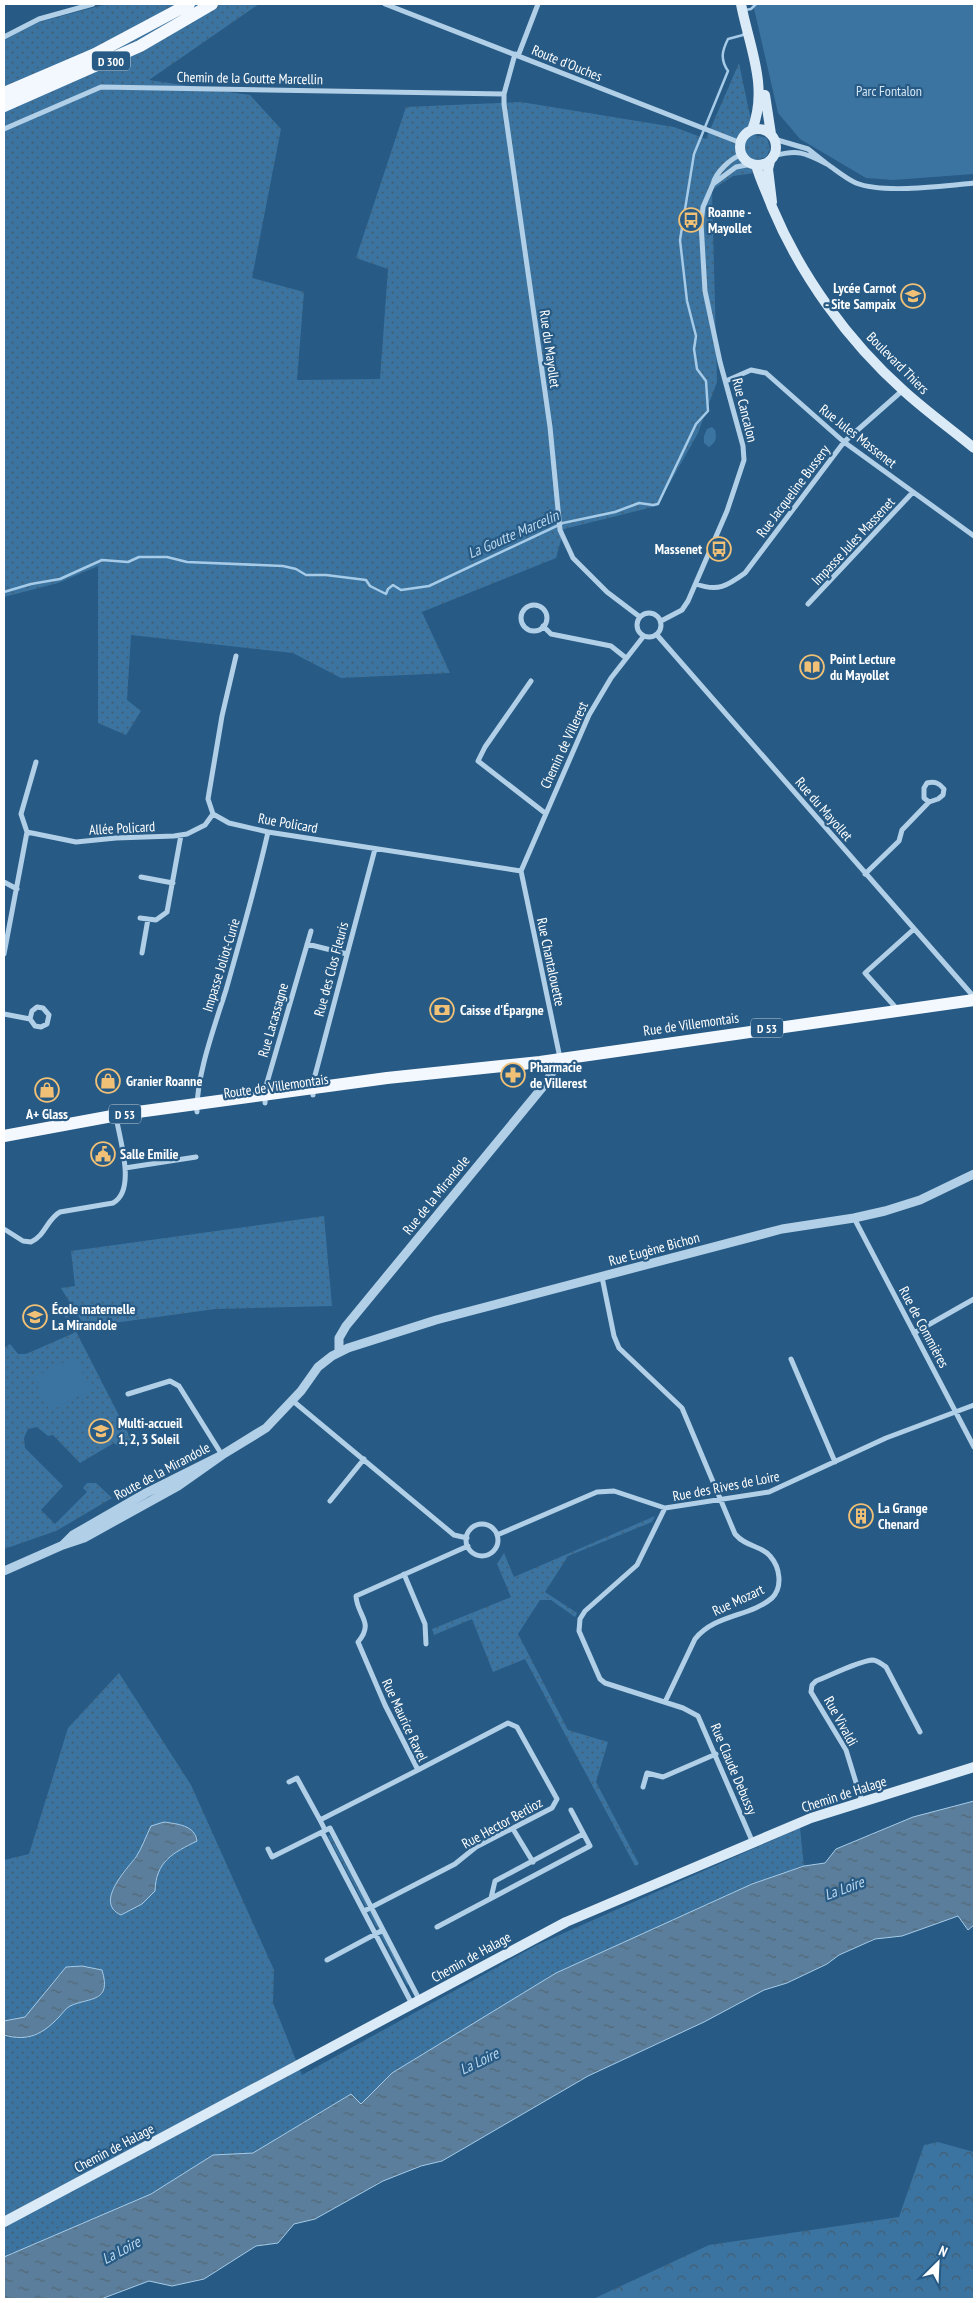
<svg xmlns="http://www.w3.org/2000/svg" width="978" height="2303" font-family="'PT Sans Narrow',sans-serif">
	<style>
		.grass { fill: url(#grass-dots) }
		.forest { fill: url(#forest-crowns) }
		.park { fill: #3b74a1 }
		.water { fill: url(#water-ripples); stroke: #a5cbe8 }
		.lines { fill: none; stroke-linecap: round; stroke-linejoin: round }
		.stream { stroke: #a5cbe8; stroke-width: 2.5 }
		.minor { stroke: #b1cfe7; stroke-width: 5 }
		.tertiary { stroke: #b1cfe7; stroke-width: 9 }
		.secondary { stroke: #dbeaf7; stroke-width: 10 }
		.primary { stroke: #f3f8fe; stroke-width: 12 }
		.labels { text-anchor: middle; dominant-baseline: central; stroke-width: 4.5; stroke-linejoin: round; paint-order: stroke }
		.shield { fill: #275a84; stroke: #beceda; stroke-width: 1 }
		.shield-label { font-size: 12px; font-weight: bold; fill: #fff }
		.street-label { font-size: 14px; fill: #fff; stroke: #275a84 }
		.park-label { font-size: 14px; fill: #d4e7f6; stroke: #275a84 }
		.poi-label { font-size: 14px; font-weight: bold; fill: #fff; stroke: #275a84; text-anchor: start }
		.water-label { font-size: 15px; font-style: italic; fill: #bcd9ef; stroke: #275a84 }
	</style>
	<defs>
		<pattern id="grass-dots" width="8" height="8" patternUnits="userSpaceOnUse" patternTransform="scale(1.25)"><rect width="8" height="8" fill="#3b74a1"/><path d="M2 2h.1M6 6h.1" fill="none" stroke="#445e72" stroke-width="1.8" stroke-linecap="round"/></pattern>
		<pattern id="forest-crowns" width="20" height="18" patternUnits="userSpaceOnUse" patternTransform="scale(1.25)"><rect width="20" height="18" fill="#3b74a1"/><path d="M2 6a3 3 0 1 1 6 0M12 15a3 3 0 1 1 6 0" fill="none" stroke="#445e72"/></pattern>
		<pattern id="water-ripples" width="26" height="14" patternUnits="userSpaceOnUse" patternTransform="scale(1.25)"><rect width="26" height="14" fill="#5a7e9b"/><path d="M2 4q2-2 4 0t4 0M15 11q2-2 4 0t4 0" fill="none" stroke="#546877"/></pattern>
	</defs>
	<rect width="100%" height="100%" fill="#275a84"/>
	<path class="grass" d="M107,4H259L149,80L250,95L281,129L252,278L304,292L297,380L380,379L388,269L356,258L406,107L521,102L674,127L706,139L739,63L754,135L767,138L770,149L766,157L759,159L762,172L733,176L712,190L717,382L698,433L657,506L564,529L556,558L422,612L450,673L341,678L293,653L131,635L127,700L141,711L126,735L98,723V566L58,583L4,597V40L39,22Z
		M324,1216L332,1306L215,1309L85,1327L61,1288L75,1286L71,1251Z
		M57,1302L64,1308L132,1441L120,1447L114,1443L80,1463L53,1435L48,1436L37,1427L28,1429L24,1438L25,1448L63,1486L41,1510L55,1524L87,1492L83,1488L87,1483H96L112,1498L56,1531L4,1549V1348L10,1344L18,1354H26L74,1333Z
		M655,1516L652,1522L568,1556L545,1592L577,1613L575,1617L551,1600H540L518,1634L568,1730L608,1742L596,1782L639,1864L635,1866L525,1659L493,1672L472,1619L434,1635L432,1629L511,1597L497,1564L504,1553L514,1577Z
		M119,1673L191,1785L274,1970L273,2003L302,2075L537,1945L800,1828L804,1866L752,1884L556,1973L392,2073L361,2104L350,2094L253,2153L213,2155L151,2194L4,2257V1860L29,1854L68,1728Z
		M330,1835L409,1984L407,1985L328,1836Z"/>
	<path class="forest" d="M938,2142L974,2152V2299H593L709,2245L899,2217L924,2145Z"/>
	<path class="park" d="M753,4H974V174L893,180L866,178L800,139L778,113Z
		M712,427L715,430C717,437 716,443 709,447L704,443V436L707,429Z
		M75,1357L91,1390L50,1411L33,1377Z"/>
	<path class="water" d="M974,1801V1925L968,1930L958,1916L902,1936L875,1939L839,1955L827,1964L787,1983L764,1990L704,2022L588,2076L442,2161L421,2166L383,2181L315,2219L294,2224L278,2243L256,2246L204,2279L172,2286L149,2281L101,2299H4V2257L151,2194L213,2155L253,2153L351,2094L361,2104L392,2073L556,1973L752,1884L804,1866L825,1863L836,1849L913,1817Z
		M164,1822C177,1824 195,1825 197,1841C173,1853 156,1861 155,1891L142,1904L121,1915C94,1903 126,1870 136,1857C142,1848 146,1836 151,1826Z
		M82,1966L102,1970C112,2003 90,1997 70,2006C66,2008 62,2014 59,2017C43,2034 28,2042 4,2035V2021L25,2017L66,1967Z"/>
	<g class="lines">
		<path class="stream" d="M745,10L751,9L756,4
			M4,592L31,584L60,579L102,560L128,562L139,557H167L187,562L283,566L296,569L306,575H326L366,580L370,586L386,594L388,589L393,585L401,590L429,586L563,523L615,512L639,503L653,505L658,504L696,424L708,411L706,381L697,369L694,349L696,336L687,301L680,240L694,154L728,71C720,59 722,51 728,39L743,35L744,33"/>
		<path class="minor" d="M385,4L741,143
			M4,37L39,19L93,4
			M515,54L504,94V104L550,427L560,530L573,558L607,592L640,617
			M518,56L538,4
			M4,129L101,87L504,94
			M742,154C730,159 716,172 713,184L736,167L752,164
			M774,156C798,149 805,153 827,164L808,149L774,139
			M827,164C836,170 845,178 856,183C883,194 944,186 974,183
			M726,381L751,370L766,373L844,442L974,536
			M696,584C718,592 727,586 745,573L844,442L903,390
			M808,604L913,492
			M521 618a13 13 0 1 1 26 0a13 13 0 1 1-26 0Z
			M637 625a12 12 0 1 1 24 0a12 12 0 1 1-24 0Z
			M661,621L682,610L688,601L727,511L744,460L743,446L720,362L705,291L701,223L703,207L713,184
			M543,626L551,634L611,646L626,658
			M657,635L974,997
			M236,656L222,716L208,799L213,814L229,823L268,832L521,871
			M531,681L485,747L478,761L545,813
			M27,832L76,842L116,838L174,836L187,834L205,825L213,814
			M865,874L899,841L902,830L929,802L938,799L943,795L944,789C939,783 935,781 927,783L924,788V798L929,802
			M141,877L173,883
			M4,882L17,889
			M140,918L156,920L167,912L181,835
			M307,944L347,954
			M142,953L148,919
			M4,954L27,832L21,814L36,762
			M897,1009L865,973L914,929
			M4,1014L30,1019L35,1026L41,1027L47,1024L49,1015L43,1008L37,1007L32,1011L30,1019
			M560,1058L521,871L589,715L611,678L643,637
			M313,1095V1083L375,849
			M265,1103L266,1086L311,931
			M197,1112C196,1076 215,1025 226,990C241,937 256,885 268,832
			M125,1168L196,1157
			M854,1218L974,1447
			M4,1229L23,1241L31,1242C45,1236 47,1219 60,1212L113,1203C137,1190 119,1138 116,1116
			M602,1277L614,1336L619,1348L682,1408L735,1534C747,1548 761,1545 770,1556C780,1567 783,1587 772,1598C750,1617 715,1614 695,1639L665,1702
			M914,1333L974,1299
			M791,1359L835,1462
			M128,1394L170,1381L179,1386L222,1455
			M293,1401L454,1535L467,1538
			M330,1501L364,1459
			M665,1508L637,1565L585,1611L580,1619L579,1631L600,1679L605,1683L683,1708L698,1716L753,1843
			M466 1540a16 16 0 1 1 32 0a16 16 0 1 1-32 0Z
			M497,1535L597,1492L614,1491L665,1508L769,1492L886,1438L974,1405
			M404,1574L425,1624L426,1644
			M289,1782L297,1778L320,1820
			M643,1787L647,1773L663,1777L716,1754
			M862,1802L846,1750L811,1692L812,1685L816,1681C832,1675 856,1662 872,1660C878,1660 881,1664 886,1667L920,1732
			M513,1829L533,1862
			M325,1830L320,1820L418,1770L385,1705L358,1642C375,1622 357,1616 356,1596L468,1546
			M322,1832L412,2004
			M268,1849L272,1857L330,1828L420,2001
			M491,1898L495,1881L583,1834
			M364,1911L455,1864L476,1847L552,1808L557,1799L517,1727L508,1723L418,1770
			M437,1927L590,1846L571,1810
			M327,1960L383,1930"/>
		<path class="tertiary" d="M339,1352V1338L346,1326L546,1083L560,1058
			M222,1455L146,1493L73,1535L63,1545L84,1538L178,1486L222,1455L266,1428L301,1391L318,1367L332,1356L348,1348L436,1320L782,1229L854,1218L885,1211L920,1200L974,1174
			M4,1571L63,1545"/>
		<path class="secondary" d="M741,4C749,46 769,87 752,130
			M765,95L771,134
			M740 147a18 18 0 1 1 36 0a18 18 0 1 1-36 0Z
			M770,161L768,169L772,202
			M756,165C760,180 767,193 772,207C801,276 848,341 904,391C926,411 951,429 974,448
			M4,2222L566,1922L811,1818L974,1767"/>
		<path class="primary" d="M4,93L95,54L189,4
			M4,106L140,46L212,4
			M4,1136L123,1114L387,1078L540,1062L974,1000"/>
	</g>
	<defs>
		<g id="bus-ring" transform="scale(1.25)"><circle r="9.5" fill="#275a84" stroke="#f0c076" stroke-width="1.5"/><path d="M-5-6H5V4H4V6H2V4H-2V6H-4V4H-5ZM-3.5-4V0h7V-4ZM-3.5 1.2v1.5H-2V1.2ZM2 1.2v1.5H3.5V1.2Z" fill="#f0c076"/></g>
		<g id="school-ring" transform="scale(1.25)"><circle r="9.5" fill="#275a84" stroke="#f0c076" stroke-width="1.5"/><path d="M0-5L7-2L0 1L-7-2ZM-4 1L0 2.5L4 1V4Q0 6-4 4Z" fill="#f0c076"/></g>
		<g id="library-ring" transform="scale(1.25)"><circle r="9.5" fill="#275a84" stroke="#f0c076" stroke-width="1.5"/><path d="M-6-4Q-3-5.5-.7-3.5V5Q-3 3-6 4ZM6-4Q3-5.5 .7-3.5V5Q3 3 6 4Z" fill="#f0c076"/></g>
		<g id="bank-ring" transform="scale(1.25)"><circle r="9.5" fill="#275a84" stroke="#f0c076" stroke-width="1.5"/><path d="M-6-4H6V4H-6ZM0-2.3a2.3 2.3 0 1 0 0 4.6a2.3 2.3 0 1 0 0-4.6Z" fill="#f0c076"/></g>
		<g id="pharmacy-ring" transform="scale(1.25)"><circle r="9.5" fill="#275a84" stroke="#f0c076" stroke-width="1.5"/><path d="M-2-6h4v4h4v4h-4v4h-4v-4h-4v-4h4Z" fill="#f0c076"/></g>
		<g id="shop-ring" transform="scale(1.25)"><circle r="9.5" fill="#275a84" stroke="#f0c076" stroke-width="1.5"/><path d="M-5-2.5h2.3a2.7 3.5 0 0 1 5.4 0H5L5.5 6h-11ZM-1.5-2.5h3a1.5 2.3 0 0 0-3 0Z" fill="#f0c076"/></g>
		<g id="civic-ring" transform="scale(1.25)"><circle r="9.5" fill="#275a84" stroke="#f0c076" stroke-width="1.5"/><path d="M-.6-6.5H3V-4.5H.6V-3L4-1V1h2V6H-6V1h2V-1L-.6-3ZM-1.2 2.5V6h2.4V2.5Z" fill="#f0c076"/></g>
		<g id="building-ring" transform="scale(1.25)"><circle r="9.5" fill="#275a84" stroke="#f0c076" stroke-width="1.5"/><path d="M-4-6H4V6H1V3H-1V6H-4ZM-2.5-4.3h1.7v1.8h-1.7ZM.8-4.3h1.7v1.8H.8ZM-2.5-1h1.7V.8h-1.7ZM.8-1h1.7V.8H.8Z" fill="#f0c076"/></g>
	</defs>
	<g fill-rule="evenodd">
		<use href="#bus-ring" x="691" y="220"/>
		<use href="#school-ring" x="913" y="296"/>
		<use href="#bus-ring" x="719" y="549"/>
		<use href="#library-ring" x="812" y="667"/>
		<use href="#bank-ring" x="442" y="1010"/>
		<use href="#pharmacy-ring" x="513" y="1075"/>
		<use href="#shop-ring" x="108" y="1081"/>
		<use href="#shop-ring" x="47" y="1090"/>
		<use href="#civic-ring" x="103" y="1154"/>
		<use href="#school-ring" x="35" y="1317"/>
		<use href="#school-ring" x="101" y="1431"/>
		<use href="#building-ring" x="861" y="1516"/>
	</g>
	<g class="labels">
		<g class="shield">
			<rect x="92" y="51.5" width="38" height="19" rx="4"/>
			<rect x="751" y="1018.5" width="32" height="19" rx="4"/>
			<rect x="109" y="1104.5" width="32" height="19" rx="4"/>
		</g>
		<g class="shield-label">
			<text x="111" y="61">D 300</text>
			<text x="767" y="1028">D 53</text>
			<text x="125" y="1114">D 53</text>
		</g>
		<g class="street-label">
			<text transform="translate(567 63) rotate(22)">Route d'Ouches</text>
			<text transform="translate(250 78) rotate(1)">Chemin de la Goutte Marcellin</text>
			<text transform="translate(550 349) rotate(82)">Rue du Mayollet</text>
			<text transform="translate(898 363) rotate(45)">Boulevard Thiers</text>
			<text transform="translate(745 410) rotate(76)">Rue Cancalon</text>
			<text transform="translate(858 436) rotate(38)">Rue Jules Massenet</text>
			<text transform="translate(793 491) rotate(-53)">Rue Jacqueline Bussery</text>
			<text transform="translate(853 541) rotate(-47)">Impasse Jules Massenet</text>
			<text transform="translate(564 745) rotate(-65)">Chemin de Villerest</text>
			<text transform="translate(824 809) rotate(49)">Rue du Mayollet</text>
			<text transform="translate(288 823) rotate(10)">Rue Policard</text>
			<text transform="translate(122 828) rotate(-3)">Allée Policard</text>
			<text transform="translate(551 962) rotate(78)">Rue Chantalouette</text>
			<text transform="translate(221 965) rotate(-73)">Impasse Joliot-Curie</text>
			<text transform="translate(331 969) rotate(-75)">Rue des Clos Fleuris</text>
			<text transform="translate(273 1020) rotate(-74)">Rue Lacassagne</text>
			<text transform="translate(691 1024) rotate(-8)">Rue de Villemontais</text>
			<text transform="translate(276 1086) rotate(-8)">Route de Villemontais</text>
			<text transform="translate(436 1195) rotate(-51)">Rue de la Mirandole</text>
			<text transform="translate(654 1249) rotate(-15)">Rue Eugène Bichon</text>
			<text transform="translate(924 1327) rotate(62)">Rue de Commières</text>
			<text transform="translate(162 1471) rotate(-28)">Route de la Mirandole</text>
			<text transform="translate(726 1486) rotate(-11)">Rue des Rives de Loire</text>
			<text transform="translate(738 1600) rotate(-25)">Rue Mozart</text>
			<text transform="translate(405 1720) rotate(65)">Rue Maurice Ravel</text>
			<text transform="translate(841 1721) rotate(61)">Rue Vivaldi</text>
			<text transform="translate(734 1769) rotate(67)">Rue Claude Debussy</text>
			<text transform="translate(844 1794) rotate(-18)">Chemin de Halage</text>
			<text transform="translate(502 1823) rotate(-29)">Rue Hector Berlioz</text>
			<text transform="translate(471 1957) rotate(-29)">Chemin de Halage</text>
			<text transform="translate(114 2148) rotate(-28)">Chemin de Halage</text>
		</g>
		<g class="park-label">
			<text x="889" y="91">Parc Fontalon</text>
		</g>
		<g class="poi-label">
			<text x="708" y="212">Roanne -<tspan x="708" dy="16">Mayollet</tspan></text>
			<text x="896" y="288" text-anchor="end">Lycée Carnot<tspan x="896" dy="16">- Site Sampaix</tspan></text>
			<text x="702" y="549" text-anchor="end">Massenet</text>
			<text x="830" y="659">Point Lecture<tspan x="830" dy="16">du Mayollet</tspan></text>
			<text x="460" y="1010">Caisse d'Épargne</text>
			<text x="530" y="1067">Pharmacie<tspan x="530" dy="16">de Villerest</tspan></text>
			<text x="126" y="1081">Granier Roanne</text>
			<text x="47" y="1114" text-anchor="middle">A+ Glass</text>
			<text x="120" y="1154">Salle Emilie</text>
			<text x="52" y="1309">École maternelle<tspan x="52" dy="16">La Mirandole</tspan></text>
			<text x="118" y="1423">Multi-accueil<tspan x="118" dy="16">1, 2, 3 Soleil</tspan></text>
			<text x="878" y="1508">La Grange<tspan x="878" dy="16">Chenard</tspan></text>
		</g>
		<g class="water-label">
			<text transform="translate(513 534) rotate(-24)">La Goutte Marcelin</text>
			<text transform="translate(844 1888) rotate(-20)">La Loire</text>
			<text transform="translate(479 2061) rotate(-26)">La Loire</text>
			<text transform="translate(121 2250) rotate(-28)">La Loire</text>
		</g>
	</g>
	<rect width="978" height="2303" fill="none" stroke="#ffffff" stroke-width="10"/>
	<g transform="translate(938 2263) rotate(24)" stroke="#275a84" stroke-width="4" paint-order="stroke">
	<path d="M0-4L9 19L0 12L-9 19Z" fill="#ffffff"/>
	<text y="-8" font-size="14" font-weight="bold" text-anchor="middle" fill="#ffffff">N</text>
	</g>
</svg>
